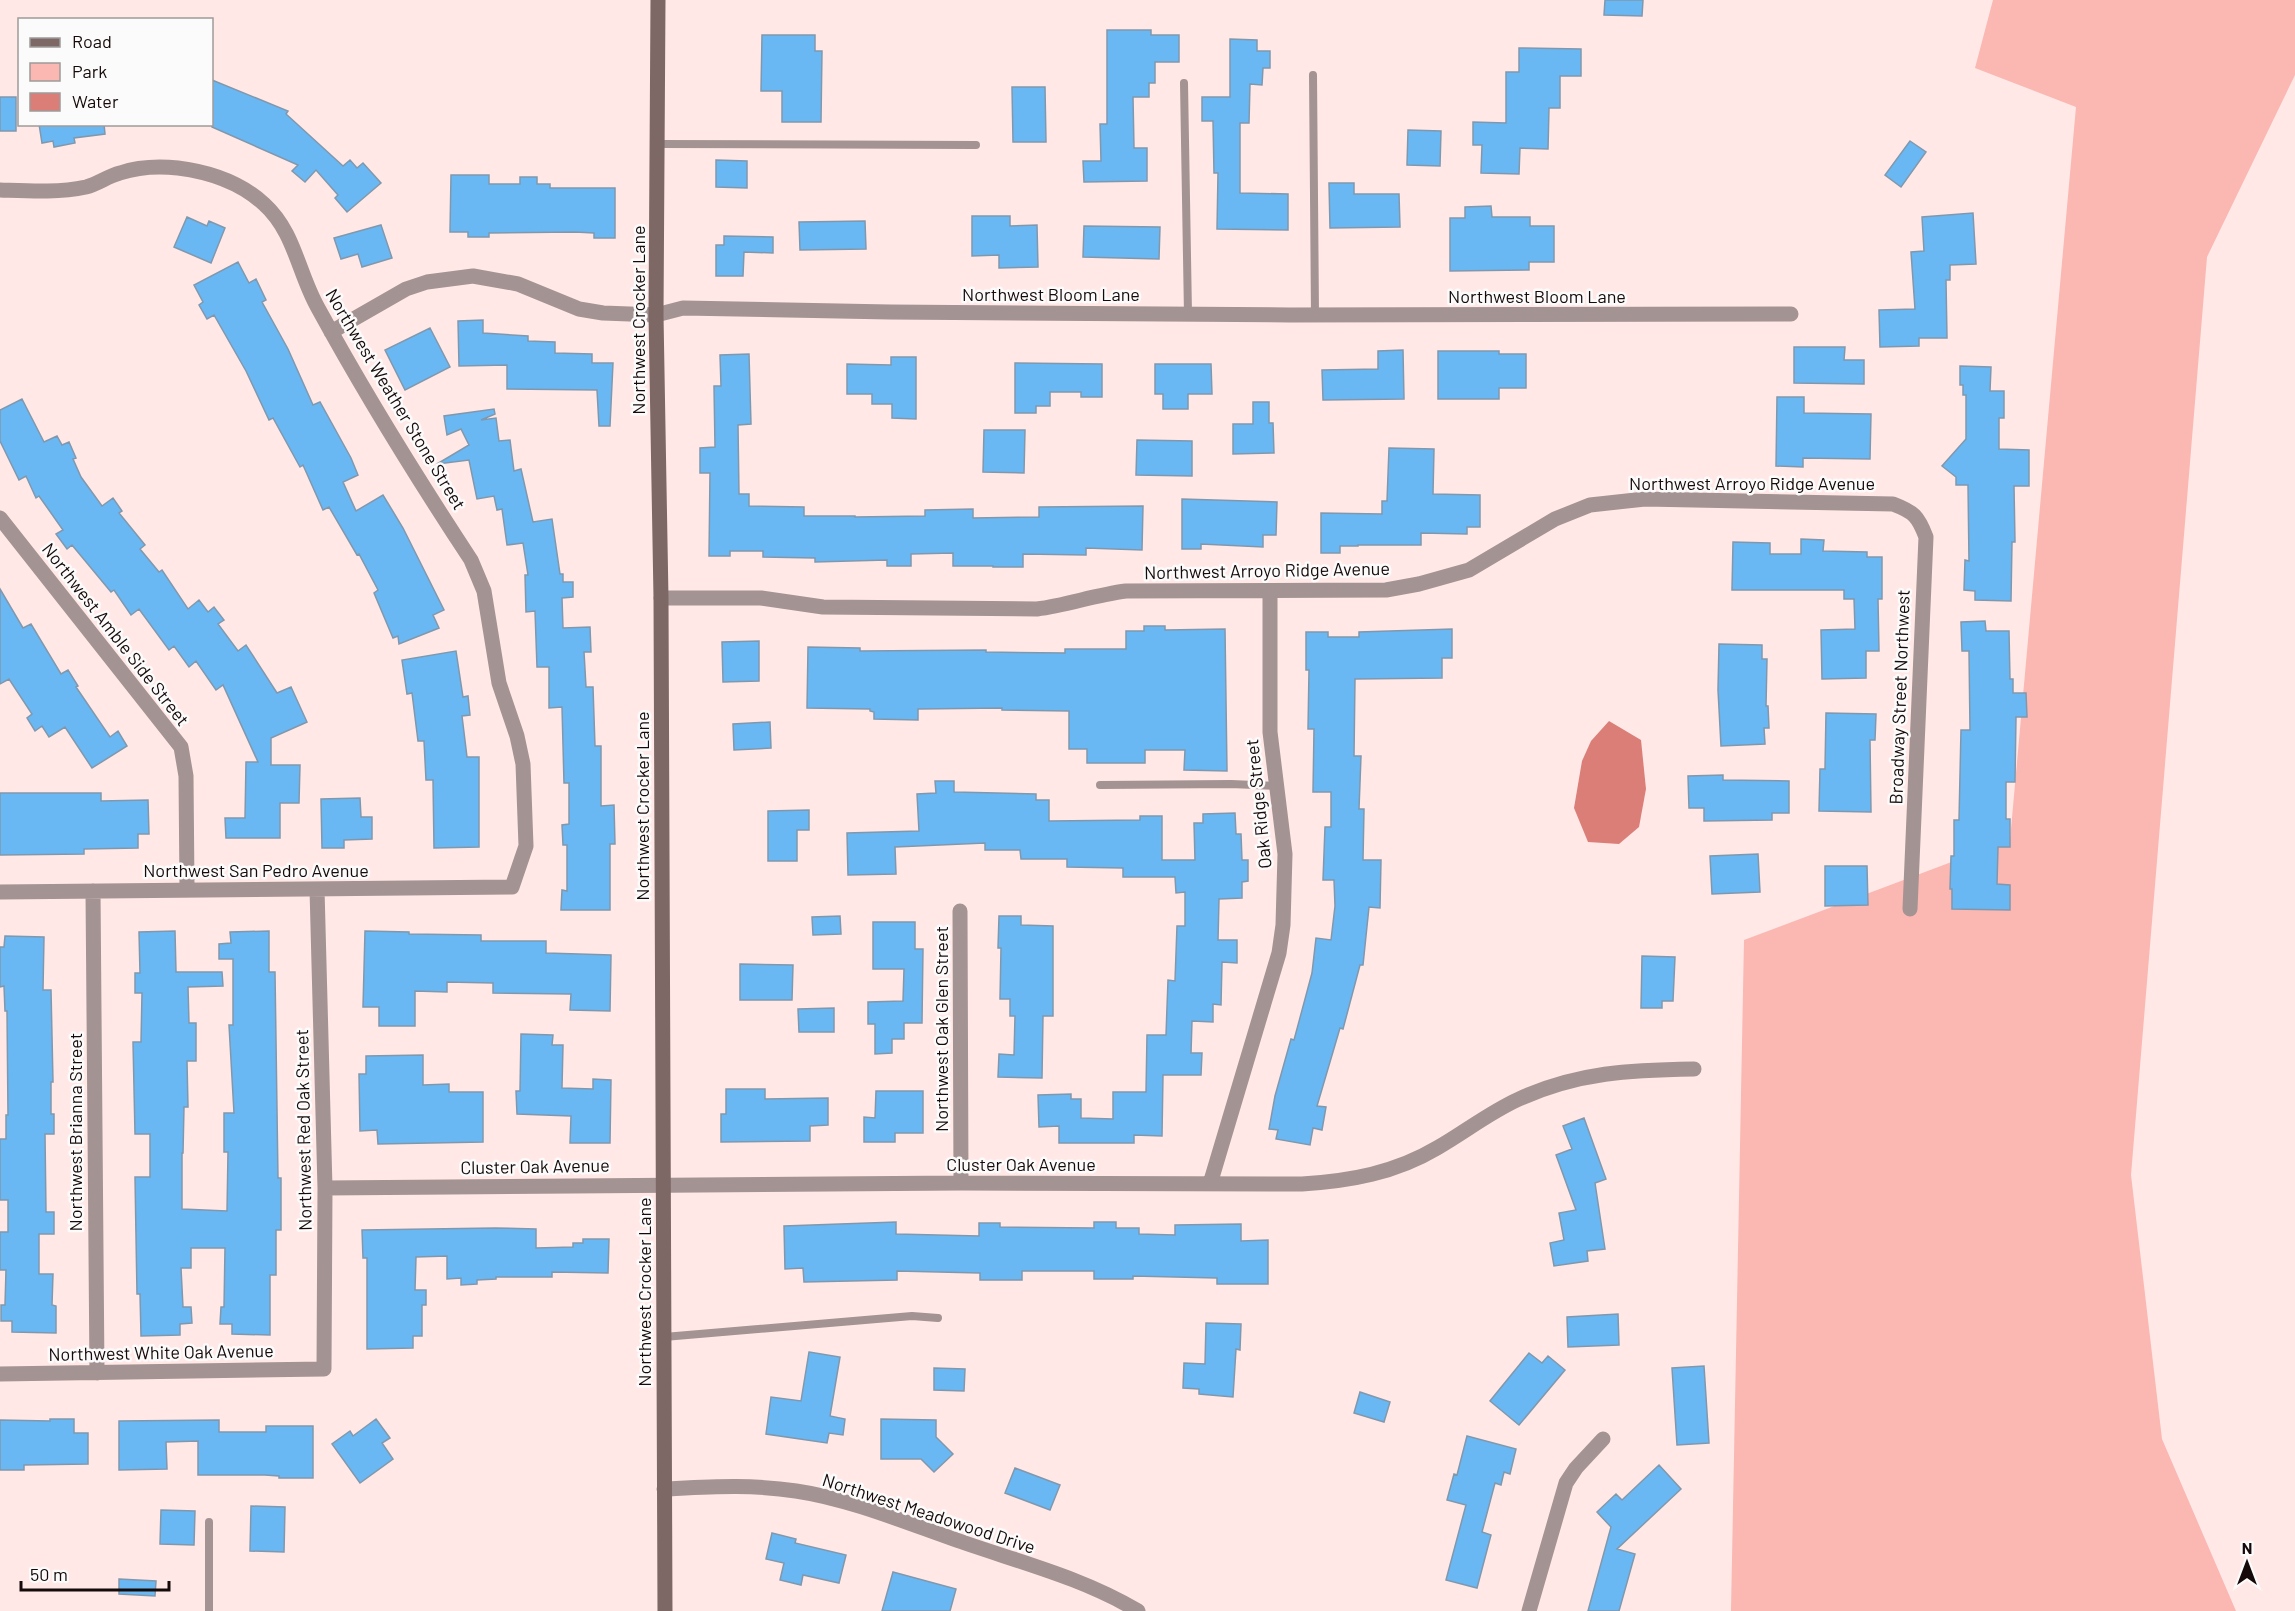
<svg xmlns="http://www.w3.org/2000/svg" width="2295" height="1611" font-family="Barlow,sans-serif">
	<style>
		.green { fill: #fbb7b1 }
		.water { fill: #db7e78 }
		.building { fill: #69b8f3; stroke: #8098ad; stroke-width: 1.5 }
		.lines { fill: none; stroke-linecap: round; stroke-linejoin: round }
		.lane { stroke: #a39392; stroke-width: 8 }
		.street { stroke: #a39392; stroke-width: 15 }
		.secondary { stroke: #7e6866; stroke-width: 15 }
		.labels { text-anchor: middle; dominant-baseline: central; stroke-width: 5; stroke-linejoin: round; paint-order: stroke }
		.street-label { font-size: 18px; fill: #150a09; stroke: #fbfbfb }
	</style>
	<rect width="100%" height="100%" fill="#ffe8e6"/>
	<path class="green" d="M1993,0H2295V75L2207,257L2131,1175L2162,1439L2236,1611H1731L1744,940L2010,840L2076,107L1975,68Z"/>
	<path class="water" d="M1609,721L1641,740L1646,789L1639,827L1619,844L1588,842L1574,808L1582,761L1591,741Z"/>
	<path class="building" d="M1605,0H1643L1642,16L1604,15Z
		M1107,30H1151V35H1179V62H1155V83H1149V97H1133L1134,148H1147V181L1084,182L1083,161H1101L1100,124H1107Z
		M762,35H815V51H822L821,122H782V91H761Z
		M1230,39L1257,40V51H1270V68H1263L1262,85L1250,84L1249,123H1240V193L1288,194V230L1217,229L1218,173H1214L1213,121H1202V97H1230Z
		M1519,48L1581,49V76H1560V108H1549L1548,149L1520,148L1519,174L1481,173L1482,145H1473V122L1506,123V72H1519Z
		M212,80L288,111L286,114L343,166L350,160L357,168L363,163L381,183L347,212L335,198L338,195L316,170L305,182L292,171L298,165L212,127Z
		M1012,87H1045L1046,142H1013Z
		M0,97H16V131H0Z
		M39,124H104L105,134L74,138L75,143L54,147L53,141L42,143Z
		M1408,130L1441,131L1440,166L1407,165Z
		M1910,141L1926,152L1901,187L1885,175Z
		M716,160L747,161V188L716,187Z
		M451,175H489V184H520V177H537V184H550V188H615V238H594V233L575,232L489,233V237H468V232H450Z
		M1329,183H1354V194H1399L1400,227L1330,228Z
		M1491,206L1492,217H1530V226H1554V262H1529V270L1450,271V218H1465V207Z
		M1973,213L1976,264L1950,265V280H1946L1947,338H1919V346L1880,347L1879,310L1915,309L1911,252L1924,251L1922,217Z
		M972,216H1010V226L1037,225L1038,267L999,268V255L972,256Z
		M187,217L207,226L209,221L225,228L211,263L174,247Z
		M865,221L866,249L800,250L799,222Z
		M381,225L392,258L362,267L358,254L341,259L334,238Z
		M1084,226L1160,227L1159,259L1083,257Z
		M724,236L773,237V253L744,252L743,276H716V245H724Z
		M238,262L249,283L256,279L266,300L262,302L288,349L313,405L320,402L351,458L358,475L343,482L356,511L383,495L403,528L444,610L433,615L439,628L399,644L398,636L393,638L374,593L378,590L359,554L357,555L329,507L323,510L303,465L300,467L273,418L269,420L246,371L214,315L207,319L199,305L203,302L194,285Z
		M483,320V333L528,336V341L555,342V353L592,354V363H613L610,426H599L597,390L507,389V365L459,366L458,321Z
		M430,328L450,367L405,390L385,350Z
		M1794,347H1845L1844,360H1864V384L1794,383Z
		M1403,350L1404,399L1323,400L1322,370L1378,369V351Z
		M1438,351H1499V354H1526V388H1499V399H1438Z
		M749,354L751,424L738,425L739,494H749V506L804,507V516H855V517L925,516V510L973,509V518L1039,517V507L1143,506L1142,550L1086,548V555L1023,554V567H993V566H953V553L911,554V566H887V560L815,562V558L763,557V551H730V556H709L710,473H700V448L715,447L714,386H721L720,355Z
		M891,357H916V419L892,418V404H872V394H847V364L891,365Z
		M1015,363L1102,364V397H1081V392H1050V406H1036V413H1015Z
		M1155,364H1211L1212,394H1188V409H1163V394H1155Z
		M1960,366L1991,367L1990,391H2004V418H1999V449L2029,450V486H2014L2015,542H2012L2011,601L1975,600V591L1964,590L1965,560L1969,561L1968,485H1956V477L1942,466L1966,439V395H1963V385H1960Z
		M1777,397H1804V413L1871,414L1870,459L1803,458V467L1776,466Z
		M22,399L44,442L57,436L62,445L69,442L76,458L73,459L81,477L102,506L113,498L122,511L119,513L145,545L140,549L159,572L162,570L188,609L199,600L208,612L214,607L224,620L218,624L238,651L246,645L277,693L291,687L307,722L271,738V765H300L299,803H280V838H226L225,818H245L246,762H258L223,685L216,690L196,661L189,667L174,646L169,650L139,609L131,615L114,590L111,592L72,545L67,549L56,534L63,530L39,496L36,498L26,476L19,480L0,441V410Z
		M1253,402H1269V423H1273L1274,453L1233,454V424H1253Z
		M494,409L495,414L481,420L496,418L499,441L510,440L514,471L521,469L533,522L552,519L560,574H563V582H573V597L562,598L563,628L590,627L591,652H584L586,687H593L595,746H601V806L614,805L615,844H610V910H561L562,890L567,891V845H563L562,825L569,824V783H564L562,707L549,708V667H537L535,611L526,612L525,575H528L523,543L507,545L502,509L497,510L494,496L477,499L469,460L437,464L469,445L461,429L447,435L444,416Z
		M984,430H1025L1024,473L983,472Z
		M1137,440L1192,441V476L1136,475Z
		M1389,448L1434,449L1433,494L1480,495V527H1467V534L1421,533V545H1358V546H1340V553H1321V513L1382,514V501H1387Z
		M1182,499L1277,502L1276,535H1263V547L1201,544V549H1182Z
		M1801,539L1824,540L1823,551L1867,552V557H1882V599H1878L1879,651H1866V678L1822,679L1821,630L1855,629L1854,599H1844V590H1732L1733,542L1770,543V554H1801Z
		M0,589L23,628L31,624L61,674L68,670L78,686L76,687L110,737L118,731L127,746L92,768L65,727L49,737L42,726L35,731L27,718L32,714L9,679L0,684Z
		M1985,621L1986,631H2009L2010,679H2013V693H2026L2027,717H2016L2015,782H2006V819H2010V847H1998L1997,884L2010,885V910L1952,909V889H1950L1951,856H1954V820H1959L1961,730H1970L1969,651H1962L1961,622Z
		M1144,626H1165V630L1225,629L1227,771L1184,770L1185,750H1145V763H1087V749H1069V711L1002,710V708L918,709V720L874,719V712L870,711V709L807,708L808,647L860,648V651L986,650V652L1065,653V649H1126V631H1144Z
		M1452,629V658H1442V678L1355,679L1354,756H1361L1359,809H1364L1363,860H1381L1380,908L1369,907L1363,965H1360L1343,1029L1340,1028L1317,1106L1326,1107L1322,1130L1313,1128L1310,1145L1276,1139L1278,1130L1269,1129L1275,1096L1291,1039L1294,1040L1312,973L1316,938L1331,940L1335,906L1334,880H1323L1325,827H1331V792H1313L1314,729H1308L1309,670H1306V632H1328V637H1359V632Z
		M759,641V681L723,682L722,642Z
		M1719,644L1762,645V659H1767L1766,706H1768L1769,728H1764L1765,744L1721,746L1718,690Z
		M456,651L463,697L468,696L470,715L462,716L467,757H479V847L434,848L433,780H426L424,741H418L412,693L407,694L402,660Z
		M1826,713L1876,714L1875,740H1870L1871,812L1819,811L1820,769H1825Z
		M770,722L771,748L734,750L733,724Z
		M1723,775V780L1789,781V813H1772V820L1704,821V808H1689L1688,776Z
		M935,781H954V792L1036,794V800H1049V821L1140,820V816H1162V860H1195L1194,823H1203V814L1235,813L1236,834H1241L1242,860H1248V881L1242,882V898L1219,899L1218,940H1237V963L1222,962L1221,1005L1213,1004V1022L1192,1021L1191,1053H1202L1201,1075H1163L1162,1136L1134,1135V1143H1059V1126L1039,1127L1038,1095L1071,1094V1099H1081V1118L1113,1119V1092H1146L1147,1035H1166L1168,980L1175,981L1177,926H1185V892L1176,893L1175,877H1123V868L1067,867V859H1021L1020,850H985V843L895,847L896,874L848,875L847,833L919,831L917,794L936,793Z
		M0,793H101V801L148,800L149,834H138V848L84,849V854L0,855Z
		M360,798L361,817H372V839L344,840V848H322L321,799Z
		M809,810V830H797V861H768V811Z
		M1758,854L1760,892L1712,894L1710,856Z
		M1825,866H1867L1868,905L1825,906Z
		M840,916L841,934L813,935L812,917Z
		M999,916H1021V925L1053,926V1016H1043L1042,1078L998,1077L999,1054L1014,1055L1015,1016H1010V999H1000L1001,948H998Z
		M873,922H915V949H923L922,1023H904V1039H892V1053L875,1054V1024H868V1002L903,1001L904,969H873Z
		M175,931L176,972H222L223,986L188,987L189,1023H196V1061H187L188,1107H184L183,1153H182V1209L227,1211L228,1152H224V1113H234L229,1025H233V959H219V944L231,943L230,932L269,931V972H275L278,1178H281V1230H276V1275H270V1335L232,1334V1324H220L221,1307H224L225,1248H191V1268H181L183,1307H191L192,1323L180,1324V1335L141,1336L140,1294H137L135,1177H150V1134H135L133,1042H141L142,993H135V973H140L139,932Z
		M365,931L409,932V934L481,935V941H546V953L611,955L610,1011L570,1010L571,994L493,993V983L447,982V992L415,991V1026H379V1007H363Z
		M5,936L44,937L43,990H51L53,1082H51V1114H54V1134H45L46,1212H54V1234H39V1274H53L52,1305L56,1306V1333L12,1332V1321H1V1305H5L6,1270H0V1232H8V1200H0V1139H6V1115H8L7,1011H5L4,986L0,987V947H4Z
		M1642,956L1675,957L1673,1001H1662V1008H1641Z
		M740,964L793,965L792,1000H740Z
		M834,1008V1032H799L798,1009Z
		M521,1034L553,1035L552,1045H563L562,1088L593,1089V1079L611,1080L610,1143H570L571,1116L517,1114L516,1091H520Z
		M423,1055V1085L449,1084V1092H483V1142L378,1144L377,1130L360,1131L359,1074H366V1056Z
		M726,1089H765V1099L828,1098V1125L810,1126V1141L721,1142V1114H726Z
		M876,1091H923V1133H895V1142H864V1117L875,1118Z
		M1584,1118L1606,1179L1595,1183L1605,1249L1587,1251L1588,1261L1554,1266L1550,1243L1564,1240L1559,1213L1576,1210L1556,1155L1572,1149L1563,1126Z
		M896,1222V1234L979,1236V1223H1000V1227L1094,1228V1222H1116V1228H1139V1234L1175,1235V1225L1241,1224V1241L1268,1240V1284H1217V1278L1133,1276V1279H1094V1271H1022V1280H980V1273L897,1271V1280L804,1282L803,1268L785,1269L784,1226Z
		M495,1228L536,1229V1248L573,1247V1243H583V1239H609L608,1273L552,1272V1277H496V1279L477,1280V1284L461,1285V1278L447,1279V1256L416,1257L415,1290H426V1305H422V1336H413V1348L367,1349V1258H363L362,1230Z
		M1618,1314L1619,1345L1568,1347L1567,1317Z
		M1206,1323L1241,1324L1240,1350L1236,1349L1233,1397L1199,1394V1389L1183,1388L1184,1363L1205,1364Z
		M809,1352L840,1357L830,1416L845,1419L843,1435L829,1433L827,1443L766,1434L771,1397L801,1401Z
		M1529,1353L1542,1363L1548,1356L1565,1370L1519,1425L1490,1401Z
		M1704,1366L1709,1443L1677,1445L1672,1368Z
		M934,1368L965,1369L964,1391L934,1390Z
		M1360,1392L1390,1402L1384,1422L1354,1413Z
		M50,1419H74V1433H88V1464L24,1465V1470H0V1420L50,1421Z
		M376,1419L390,1438L382,1443L393,1459L360,1483L332,1444L350,1431L353,1436Z
		M881,1419L936,1420V1437L953,1454L934,1472L921,1459H881Z
		M219,1420V1432H266V1426H313V1478H279V1476L265,1475H198V1441L166,1442L167,1469L119,1470V1421Z
		M1467,1436L1516,1449L1510,1474L1504,1472L1501,1485L1495,1483L1482,1532L1491,1535L1477,1588L1446,1580L1466,1505L1447,1500L1454,1474L1457,1475Z
		M1659,1465L1681,1489L1617,1549L1635,1554L1619,1611H1588L1611,1527L1597,1512L1616,1494L1622,1500Z
		M1015,1468L1060,1485L1050,1510L1005,1493Z
		M251,1506L285,1507L284,1552L250,1551Z
		M161,1510L195,1511L194,1545L160,1544Z
		M772,1533L796,1539L795,1543L846,1555L839,1583L803,1575L801,1585L780,1580L784,1563L766,1559Z
		M893,1572L956,1589L950,1611H882Z
		M119,1579L156,1581L155,1596L119,1594Z"/>
	<g class="lines">
		<path class="lane" d="M1313,75L1315,315
			M1184,83L1188,314
			M657,144L976,145
			M1100,785L1231,784L1275,786
			M664,1337L912,1316L938,1318
			M209,1522V1611"/>
		<path class="street" d="M0,190C28,191 58,193 86,187C98,184 108,176 120,173C138,167 159,166 178,168C210,172 240,182 264,204C295,232 298,273 318,308C365,394 417,478 471,560L484,591L499,683L517,736L523,764L526,846L512,887L0,892
			M331,332L406,289L427,282L473,276L518,284L579,309L603,313L656,315L683,308L890,312L1290,315L1791,314
			M0,518L181,747L186,776L187,888
			M661,598H761L823,607L1037,609C1067,605 1095,595 1126,591L1386,590L1419,584L1469,570L1555,519L1590,505L1645,499L1893,504C1914,512 1918,516 1926,537L1910,909
			M93,891L97,1373
			M960,911L961,1183
			M1210,1184L1279,953L1283,925L1285,854L1270,732V591
			M325,1188L961,1183L1302,1184C1350,1181 1395,1173 1437,1148C1465,1132 1490,1112 1519,1099C1578,1072 1631,1070 1694,1069
			M0,1374L324,1369L325,1188L317,889
			M664,1489C708,1487 752,1484 796,1491C851,1499 912,1525 965,1543C1023,1563 1085,1579 1138,1611
			M1529,1611L1566,1483L1576,1468L1603,1439"/>
		<path class="secondary" d="M658,0L656,315L661,598L665,1611"/>
	</g>
	<g class="labels">
		<g class="street-label">
			<text x="1051" y="294">Northwest Bloom Lane</text>
			<text x="1537" y="296">Northwest Bloom Lane</text>
			<text transform="translate(638 320) rotate(-90)">Northwest Crocker Lane</text>
			<text transform="translate(396 399) rotate(59)">Northwest Weather Stone Street</text>
			<text x="1752" y="483">Northwest Arroyo Ridge Avenue</text>
			<text transform="translate(1267 570) rotate(-1)">Northwest Arroyo Ridge Avenue</text>
			<text transform="translate(116 634) rotate(52)">Northwest Amble Side Street</text>
			<text transform="translate(1899 697) rotate(-88)">Broadway Street Northwest</text>
			<text transform="translate(1258 804) rotate(-96)">Oak Ridge Street</text>
			<text transform="translate(642 806) rotate(-90)">Northwest Crocker Lane</text>
			<text x="256" y="870">Northwest San Pedro Avenue</text>
			<text transform="translate(941 1029) rotate(-90)">Northwest Oak Glen Street</text>
			<text transform="translate(303 1130) rotate(-91)">Northwest Red Oak Street</text>
			<text transform="translate(75 1132) rotate(-90)">Northwest Brianna Street</text>
			<text x="1021" y="1164">Cluster Oak Avenue</text>
			<text transform="translate(535 1166) rotate(-1)">Cluster Oak Avenue</text>
			<text transform="translate(644 1292) rotate(-90)">Northwest Crocker Lane</text>
			<text transform="translate(161 1352) rotate(-1)">Northwest White Oak Avenue</text>
			<text transform="translate(929 1513) rotate(18)">Northwest Meadowood Drive</text>
		</g>
	</g>
	<rect x="18" y="18" width="195" height="108" fill="#fbfbfb" stroke="#9f9b9a" stroke-width="1.5"/>
	<rect x="30" y="38" width="30" height="9" fill="#7e6866" stroke="#9f9b9a" stroke-width="1.5"/>
	<text x="72" y="48" font-size="18" fill="#150a09">Road</text>
	<rect x="30" y="63" width="30" height="18" fill="#fbb7b1" stroke="#9f9b9a" stroke-width="1.5"/>
	<text x="72" y="78" font-size="18" fill="#150a09">Park</text>
	<rect x="30" y="93" width="30" height="18" fill="#db7e78" stroke="#9f9b9a" stroke-width="1.5"/>
	<text x="72" y="108" font-size="18" fill="#150a09">Water</text>
	<g transform="translate(2247 1563)" stroke="#fbfbfb" stroke-width="4.5" paint-order="stroke">
	<path d="M0-4.5L10 22L0 15L-10 22Z" fill="#150a09"/>
	<text y="-9" font-size="16" font-weight="bold" text-anchor="middle" fill="#150a09">N</text>
	</g>
	<path d="M21 1581v9h148v-9" fill="none" stroke="#150a09" stroke-width="3"/>
	<text x="30" y="1581" font-size="18" fill="#150a09" stroke="#fbfbfb" stroke-width="4.5" paint-order="stroke">50 m</text>
</svg>
